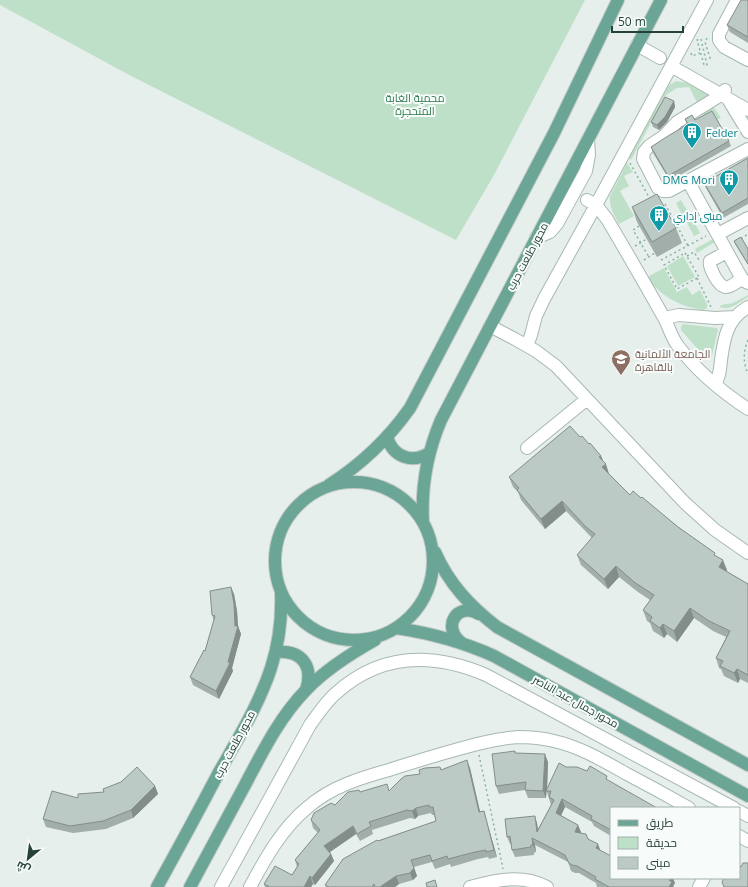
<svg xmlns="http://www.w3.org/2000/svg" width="748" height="887" font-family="'Open Sans',Cairo,sans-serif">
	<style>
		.green { fill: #bfe0c8 }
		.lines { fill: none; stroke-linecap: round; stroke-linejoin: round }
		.minor-casing { stroke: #a8b8b2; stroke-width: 14 }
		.major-casing { stroke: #c2cac8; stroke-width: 14 }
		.path { stroke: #86b3a5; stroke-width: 1.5; stroke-dasharray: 2 3; stroke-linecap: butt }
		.minor { stroke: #fff; stroke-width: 12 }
		.major { stroke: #6aa596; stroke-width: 12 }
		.wall { fill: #a1aea9 }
		.shaded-wall { fill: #838d89 }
		.building { fill: #bbcac4; stroke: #838d89 }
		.labels { text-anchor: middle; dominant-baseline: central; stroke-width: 4; stroke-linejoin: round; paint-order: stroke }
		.park-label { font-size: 11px; fill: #2d7a4b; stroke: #f7fbf9 }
		.culture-label { font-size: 11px; fill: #0d838f; stroke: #f7fbf9; text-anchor: start }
		.street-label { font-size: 11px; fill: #24423a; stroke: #f7fbf9 }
		.education-label { font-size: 11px; fill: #785e54; stroke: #f7fbf9; text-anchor: start }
	</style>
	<rect width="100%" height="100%" fill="#e6efeb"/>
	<path class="green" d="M0,0H585L494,175L456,240L133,77L0,5Z
		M677,81L687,83L707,93V97L697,102L689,87L677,88L666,95L631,160L629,158L665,92L669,85Z
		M712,107L715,109L721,118L716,120H707L702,111Z
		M627,163L633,172L624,176L629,186L620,191L634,216L619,224C614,215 609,207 610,196Z
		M681,200L688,212L682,215L676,203Z
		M693,220L700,233L694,236L687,223Z
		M713,239L715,242L697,253L695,249Z
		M683,256L695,277L678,286L667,266Z
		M664,268L677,292L687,287L692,295L700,290L707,304V308L703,310C679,306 665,298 648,280L649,276Z
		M748,295V297C740,302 730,311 720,307L721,305L733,303Z
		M683,324L717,328L718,330L711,360H707L681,330V327Z"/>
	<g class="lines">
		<g class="minor-casing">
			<path id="minor" d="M737,0L719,34V40L724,47L748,60
				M637,45L660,58
				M671,66L748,110
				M725,90L721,95L677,122L664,136L649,146L644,152L643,159L658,188L663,191H669L748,149
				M728,99L748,132
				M688,181L741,277L744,281L748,283
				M587,200L596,205L607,219C626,251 645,284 663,316C669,326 671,337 678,346C697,371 722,392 748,409
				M718,234L748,218
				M536,238L550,232L557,224L586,171L589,155L588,139
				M727,252L710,261C708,266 718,286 725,287C730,288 738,281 742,278
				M664,318L679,315L715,318L735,317
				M490,326L511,337
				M513,338L536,351L556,366L685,503L715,530L748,553
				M527,346L531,335L536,316L544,299L596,205L707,0
				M715,384C720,376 720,369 721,360C724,338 727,319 748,307
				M527,448L587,399
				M739,811L748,816
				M739,836L748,841
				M221,887L310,725C318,714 325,703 335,694C380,653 432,652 486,675L734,808
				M250,887C265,859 282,828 308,807C331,787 360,778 389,770C407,764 424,759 441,754C466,747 492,739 518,737C530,737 542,738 554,741C580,747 602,760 625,773C646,784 668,796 689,808
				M470,887C496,880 522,874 547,887
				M699,887L704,878"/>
		</g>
		<g class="major-casing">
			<path id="major" d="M387,437C393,457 412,464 429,453
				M275 561a79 79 0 1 1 158 0a79 79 0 1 1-158 0Z
				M329,485C362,464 388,439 410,408L554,133L618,0
				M423,522C421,486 427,453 441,420L661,0
				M435,552C449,584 470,606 497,627L748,765
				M396,628C430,633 463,642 494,656L748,796
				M463,644C440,628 457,601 479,614
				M276,652C301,650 314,665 306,690
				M157,887C178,849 198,812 218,774C237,740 259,705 271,668C279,643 282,618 281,593
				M190,887C208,853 227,819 245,785C263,751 279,718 306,690C326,669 350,654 375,640"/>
		</g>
		<path class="path" d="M707,38L705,42L711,61
			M701,39L707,65H704L697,40Z
			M691,53L692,56L700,53
			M630,163L650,199
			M665,204L688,246
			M676,224L694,214
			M639,226L633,230L649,257
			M741,239L748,234
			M635,246L647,239
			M685,253L699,277L677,289L664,265Z
			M687,256L694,252L699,260
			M644,260L655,253
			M661,260L706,236
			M697,278L711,307
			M748,340C743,352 743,362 748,374
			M479,755L503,869"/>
		<use href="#minor" class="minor"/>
		<use href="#major" class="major"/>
	</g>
	<path class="wall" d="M748,0V43L730,32L727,25Z
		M674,101L675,107L667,122L659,130L653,127L651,122Z
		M685,119L695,120L729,141L731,146L670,181L653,153L651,147L687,125Z
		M748,158V204L723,218L706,188L704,183Z
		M632,207L676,228L682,243L657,257L637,222Z
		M734,241L748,249V265L735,244Z
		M580,437L589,444L601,456L609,474L630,495L641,498L716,556L727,570L726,571L748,584V683L740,679L738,683L724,676L721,669L719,668L716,658L726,637L713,631L694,618L677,642L667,634L664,638L653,631L650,623L647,621L643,610L650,600L638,592L619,577L608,589L581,565L577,555L592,538L566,511L545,529L521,500L518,492L513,487L509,477Z
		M234,594L237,611L238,626L241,634L232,668L233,671L219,699L193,685L190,677L205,651L214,621L212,615Z
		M515,753L548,762L547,790L611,808V836L594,826L592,822L565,807L561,815L581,832V833L588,839L600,850L611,878L675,883L673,886L674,887H597L596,883L579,873H575L571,871L568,862L535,845L536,852L534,853V855L515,857L512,850L511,844H510L507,837L537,823L538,829L551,805L547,792L546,798H528L525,790L499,794L496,786Z
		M470,768L480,812L484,811L486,819L497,857L489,859L488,857L478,859L451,867L450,864L435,869L432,862L414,867L417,876L413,880L399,884L395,887H326L325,885L378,841L436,821L434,815H432L431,813L418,816L415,819L410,818L372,830L373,834L360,841L356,834L330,852L331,854L334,861L315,885L313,884L311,887H265L264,884L292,875L297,867L295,860L318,833L313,828L311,820L335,805L360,792L389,791L420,774L441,770Z
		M155,786L158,794L133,818L106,829L73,833L46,827L43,819L78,798L104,792Z"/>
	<path class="shaded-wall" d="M674,101L675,107L667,122L659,130L657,125Z
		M601,456L605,465L606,464L609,474L602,467L599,457Z
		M562,501L566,511L545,529L541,519Z
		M723,560L727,570L723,577L719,567Z
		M616,566L619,577L608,589L604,579Z
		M231,587L234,594L237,611L238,626L241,634L232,668L233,671L219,699L216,691L228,662L235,626Z
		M690,608L694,618L677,642L674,631Z
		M663,624L667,634L664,638L660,628Z
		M737,669L740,679L738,683L734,673Z
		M545,754L548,762L547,791H546V798L543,791Z
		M467,760L470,768L482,820L479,812Z
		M155,786L158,794L133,818L131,810Z
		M562,799L565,807L559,820L556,813Z
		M416,808L418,816L415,819L412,811Z
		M484,811L486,819L497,857L494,850Z
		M535,816L537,823L539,840L537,832Z
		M578,825L581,832L577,839L575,832Z
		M353,826L356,834L327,854L324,846Z
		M532,838L535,845L536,852L533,845Z
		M598,844L601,852L596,848Z
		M331,854L334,861L315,885L312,878Z
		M414,868L417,876L413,880L410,873Z
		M310,876L313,884L311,887H304Z
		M396,876L399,884L395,887H380Z
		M670,878H673L675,883L673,886L674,887H669V880Z"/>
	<path class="building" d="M741,0H748V37L727,25Z
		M665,97L674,101L665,117L657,125L651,122Z
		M712,111L729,141L668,176L651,147L668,136L688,124L685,119L692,115L695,120Z
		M748,158V198L722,213L704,183Z
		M657,194L676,228L652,242L632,207Z
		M741,237L748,249V264L734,241Z
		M570,426L580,437L582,436L589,444L590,443L601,456L599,457L606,464L602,467L630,495L633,491L641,498L642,497L678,527L715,553L714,555L723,560L719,567L748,584V675L737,669L734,673L720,666L723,661L716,658L730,631L709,621L690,608L674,631L663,624L660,628L650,621L652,617L643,610L654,595L634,582L616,566L604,579L577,555L595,534L586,527L562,501L541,519L517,490L519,488L509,477Z
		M231,587L234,604L235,626H238L228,662L230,663L216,691L190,677L204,650L205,651L215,616L212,615L210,591Z
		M515,751V753L545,754L543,791L525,790L526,782L496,786L492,754Z
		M467,760L479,812L484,811L494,850L486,852V850L475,852L448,859L447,856L432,861L430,855L411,860L414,868L410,873L396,876L380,887H375L374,884L372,887H329L325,885L343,859L377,840L378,841L436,821L433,807H429V805L416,808L412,811L407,810L369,822L371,826L357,834L353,826L324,846L331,854L312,878L310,876L304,887H270L264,884L275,866L292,875L299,864L295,860L320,830L311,820L314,813L331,803L335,805L348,792L359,790L360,792L387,784L389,791L401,779L405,776L420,774L419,770L425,768L440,767L441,770Z
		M559,763L566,767H577L587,771L590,766L607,776L606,779L657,808H611V830L591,819L592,816L562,799L556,813L578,825L575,832L586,834L588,839L598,844L596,848L611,856V878H670L669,880L672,882L669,887H609L595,879L596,877L577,866L572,865L569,863L565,855L532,838L533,845H531V847L512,850L510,836L507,837L505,819L535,816L537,832L554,800L549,797L551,791H546Z
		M137,767L155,786L131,810L103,821L70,826L43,819L52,791L78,798V794L104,792L103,789L121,782Z
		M743,863H748V887H724L722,882L724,878H739V868L740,866L741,867Z
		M435,880L437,887H427L426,883Z"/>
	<defs>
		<g id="building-pin" transform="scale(1)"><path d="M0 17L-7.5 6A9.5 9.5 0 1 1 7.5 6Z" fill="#0f9aa8" stroke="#f7fbf9"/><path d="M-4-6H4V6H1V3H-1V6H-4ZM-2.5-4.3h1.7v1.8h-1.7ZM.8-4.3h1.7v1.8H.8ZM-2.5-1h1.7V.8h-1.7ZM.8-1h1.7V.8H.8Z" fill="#fff"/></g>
		<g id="university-pin" transform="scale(1)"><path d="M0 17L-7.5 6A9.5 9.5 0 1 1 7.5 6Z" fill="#8d6e63" stroke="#f7fbf9"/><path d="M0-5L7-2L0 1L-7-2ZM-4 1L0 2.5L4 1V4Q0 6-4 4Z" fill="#fff"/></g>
	</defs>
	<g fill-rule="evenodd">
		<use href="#building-pin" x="692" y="132"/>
		<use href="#building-pin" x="729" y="179"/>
		<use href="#building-pin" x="659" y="215"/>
		<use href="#university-pin" x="621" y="359"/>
	</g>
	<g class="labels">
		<g class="park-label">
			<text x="415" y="97">محمية الغابة<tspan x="415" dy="13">المتحجرة</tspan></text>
		</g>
		<g class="culture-label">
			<text x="706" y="132">Felder</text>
			<text x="715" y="179" text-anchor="end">DMG Mori</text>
			<text x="673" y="215">مبنى إداري</text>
		</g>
		<g class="street-label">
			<text transform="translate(527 256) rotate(-62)">محور طلعت حرب</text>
			<text transform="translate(576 701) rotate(29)">محور جمال عبد الناصر</text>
			<text transform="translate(234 744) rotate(-62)">محور طلعت حرب</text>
		</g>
		<g class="education-label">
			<text x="635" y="353">الجامعة الألمانية<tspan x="635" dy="13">بالقاهرة</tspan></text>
		</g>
	</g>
	<rect x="610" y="807" width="130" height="72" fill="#f7fbf9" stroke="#a3b1ad"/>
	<rect x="618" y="820" width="20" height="6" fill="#6aa596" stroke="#a3b1ad"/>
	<text x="646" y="827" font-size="12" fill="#24423a">طريق</text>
	<rect x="618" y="837" width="20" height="12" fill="#bfe0c8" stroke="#a3b1ad"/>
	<text x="646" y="847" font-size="12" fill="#24423a">حديقة</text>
	<rect x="618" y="857" width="20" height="12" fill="#bbcac4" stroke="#a3b1ad"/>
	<text x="646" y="867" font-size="12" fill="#24423a">مبنى</text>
	<g transform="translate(28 859) rotate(209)" stroke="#f7fbf9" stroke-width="3" paint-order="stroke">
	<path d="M0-3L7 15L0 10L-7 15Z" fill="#24423a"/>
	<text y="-6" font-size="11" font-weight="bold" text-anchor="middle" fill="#24423a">ش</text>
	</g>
	<path d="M612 26v6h71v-6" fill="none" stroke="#24423a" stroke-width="2"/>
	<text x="618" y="26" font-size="12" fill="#24423a" stroke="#f7fbf9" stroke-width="3" paint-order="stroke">50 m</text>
</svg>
